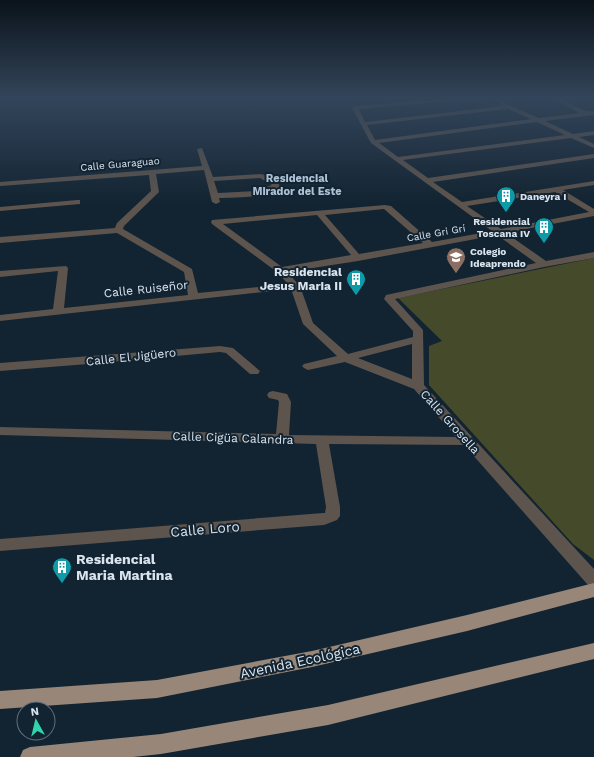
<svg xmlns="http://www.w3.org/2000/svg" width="594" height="757" font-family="'Work Sans',sans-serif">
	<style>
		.green { fill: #454b2a }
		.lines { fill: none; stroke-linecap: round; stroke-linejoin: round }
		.street { fill: #5d544d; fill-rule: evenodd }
		.primary { fill: #988778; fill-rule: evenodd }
		.labels { text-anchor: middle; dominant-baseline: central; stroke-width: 4; stroke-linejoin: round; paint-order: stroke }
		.far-street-label { font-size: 10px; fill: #d9e4ee; stroke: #122331 }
		.far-poi-label { font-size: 10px; font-weight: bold; fill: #d9e4ee; stroke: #122331; text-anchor: start }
		.far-neighbourhood-label { font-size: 11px; font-weight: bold; fill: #adc2d5; stroke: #122331 }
		.poi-label { font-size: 12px; font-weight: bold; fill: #d9e4ee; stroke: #122331; text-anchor: end }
		.street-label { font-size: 12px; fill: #d9e4ee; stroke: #122331 }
		.near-street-label { font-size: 14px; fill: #d9e4ee; stroke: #122331 }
		.near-poi-label { font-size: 14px; font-weight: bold; fill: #d9e4ee; stroke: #122331; text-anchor: start }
	</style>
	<rect width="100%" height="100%" fill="#122331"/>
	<path class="green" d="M594,258V560L573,544L429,385V346L442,341L398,298Z"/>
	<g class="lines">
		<path class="street" d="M459,98H488L359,109L365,122L502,106L499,104L502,102L539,118L579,113L553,98C568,98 578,113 594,111V115L545,121L573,134L594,131V135L579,137L594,144V148L571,138L403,160L428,178L594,154V158L433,182L462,202L594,181V185L563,190L594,209V216L506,233L546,261L594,252V258L544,267L395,299L423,330L424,385L594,569V587L588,585L464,445L329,444L340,507V516L337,520L324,525L0,551V539L323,513H325L326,507L316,444L0,435V427L276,434L279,402L278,400L269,398L267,395L269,392L273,391L287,394L291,402L289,435L456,437L414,389L345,362L308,370L304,368L302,366L304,364L337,356L303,324L291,289L0,321V315L53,309L58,271L0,277V271L66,266L68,268L64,308L188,295L184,272L117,233L0,243V237L115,228L117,223L151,191L149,175L0,186V182L202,166L197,149L202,148L213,177L260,174C268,175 276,179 280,186C268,199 236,197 219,198L220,202L216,204L212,202L204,170L156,174L159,192L124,226L123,229L192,269L198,293L288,284L277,272L212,224L211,222L212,220L385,205L391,206L432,242L492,231L371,143L352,108L355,106ZM508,109L531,119L375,140L367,125ZM537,122L565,135L398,157L379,143ZM260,178L272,185L256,191L218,193L214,181ZM555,192L589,212L501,229L467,206ZM384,209L423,243L359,254L325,215ZM317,215L351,255L282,267L223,224ZM497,235L536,263L386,295L384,299L413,331V337L348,354L313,323L300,286L287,272L358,261ZM412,344V379L358,358Z
			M77,200H80V204L0,211V207Z
			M220,346L233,348L260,371L258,374H250L226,353L220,352L88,364L0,371V363Z"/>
		<path class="primary" d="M594,583V597L467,631L312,667L157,698L0,709V691L157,680L312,651L467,615Z
			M594,643V659L328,725L161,754L133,757H20L23,750L30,747L161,734L328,705Z"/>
	</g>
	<linearGradient id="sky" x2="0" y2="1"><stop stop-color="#0a131b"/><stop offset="0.48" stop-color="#33455a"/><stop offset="1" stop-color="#33455a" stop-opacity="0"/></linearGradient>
	<rect width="594" height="204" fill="url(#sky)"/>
	<defs>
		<g id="building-pin" transform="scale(1)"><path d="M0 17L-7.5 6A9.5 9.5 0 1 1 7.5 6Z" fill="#0f9aa8" stroke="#122331"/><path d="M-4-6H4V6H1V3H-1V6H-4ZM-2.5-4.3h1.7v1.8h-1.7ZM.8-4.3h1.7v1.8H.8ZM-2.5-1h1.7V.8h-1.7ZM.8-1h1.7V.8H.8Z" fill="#fff"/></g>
		<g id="university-pin" transform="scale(1)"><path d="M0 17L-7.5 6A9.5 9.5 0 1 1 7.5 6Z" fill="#8d6e63" stroke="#122331"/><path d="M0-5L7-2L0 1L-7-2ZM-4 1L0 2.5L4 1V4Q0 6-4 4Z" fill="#fff"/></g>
	</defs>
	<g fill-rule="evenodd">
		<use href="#building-pin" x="506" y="196"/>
		<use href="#building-pin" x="544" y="227"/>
		<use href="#university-pin" x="456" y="257"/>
		<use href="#building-pin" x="356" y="279"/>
		<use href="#building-pin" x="62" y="567"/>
	</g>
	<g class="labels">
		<g class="far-street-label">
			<text transform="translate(120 164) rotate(-5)">Calle Guaraguao</text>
			<text transform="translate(436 233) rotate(-10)">Calle Gri Grí</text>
		</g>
		<g class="far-poi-label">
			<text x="520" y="196">Daneyra I</text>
			<text x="530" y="221" text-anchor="end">Residencial<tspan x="530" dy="12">Toscana IV</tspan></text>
			<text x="470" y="251">Colegio<tspan x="470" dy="12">Ideaprendo</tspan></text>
		</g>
		<g class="far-neighbourhood-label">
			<text x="297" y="178">Residencial<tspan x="297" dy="13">Mirador del Este</tspan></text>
		</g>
		<g class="poi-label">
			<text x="342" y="272">Residencial<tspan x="342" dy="14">Jesus Maria II</tspan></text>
		</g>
		<g class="street-label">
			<text transform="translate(146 289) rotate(-6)">Calle Ruiseñor</text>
			<text transform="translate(131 357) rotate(-6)">Calle El Jigüero</text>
			<text transform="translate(450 422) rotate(48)">Calle Grosella</text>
			<text transform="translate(233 438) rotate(2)">Calle Cigüa Calandra</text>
		</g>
		<g class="near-street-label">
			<text transform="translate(205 529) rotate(-5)">Calle Loro</text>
			<text transform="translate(300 661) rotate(-12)">Avenida Ecológica</text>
		</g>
		<g class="near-poi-label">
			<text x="76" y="559">Residencial<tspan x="76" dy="16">Maria Martina</tspan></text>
		</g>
	</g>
	<g transform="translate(36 721) rotate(352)"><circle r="19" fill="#122331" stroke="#62707d"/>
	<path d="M0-3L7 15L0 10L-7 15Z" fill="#2fd4aa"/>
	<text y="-6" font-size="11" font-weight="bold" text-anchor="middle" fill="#d9e4ee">N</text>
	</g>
</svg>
